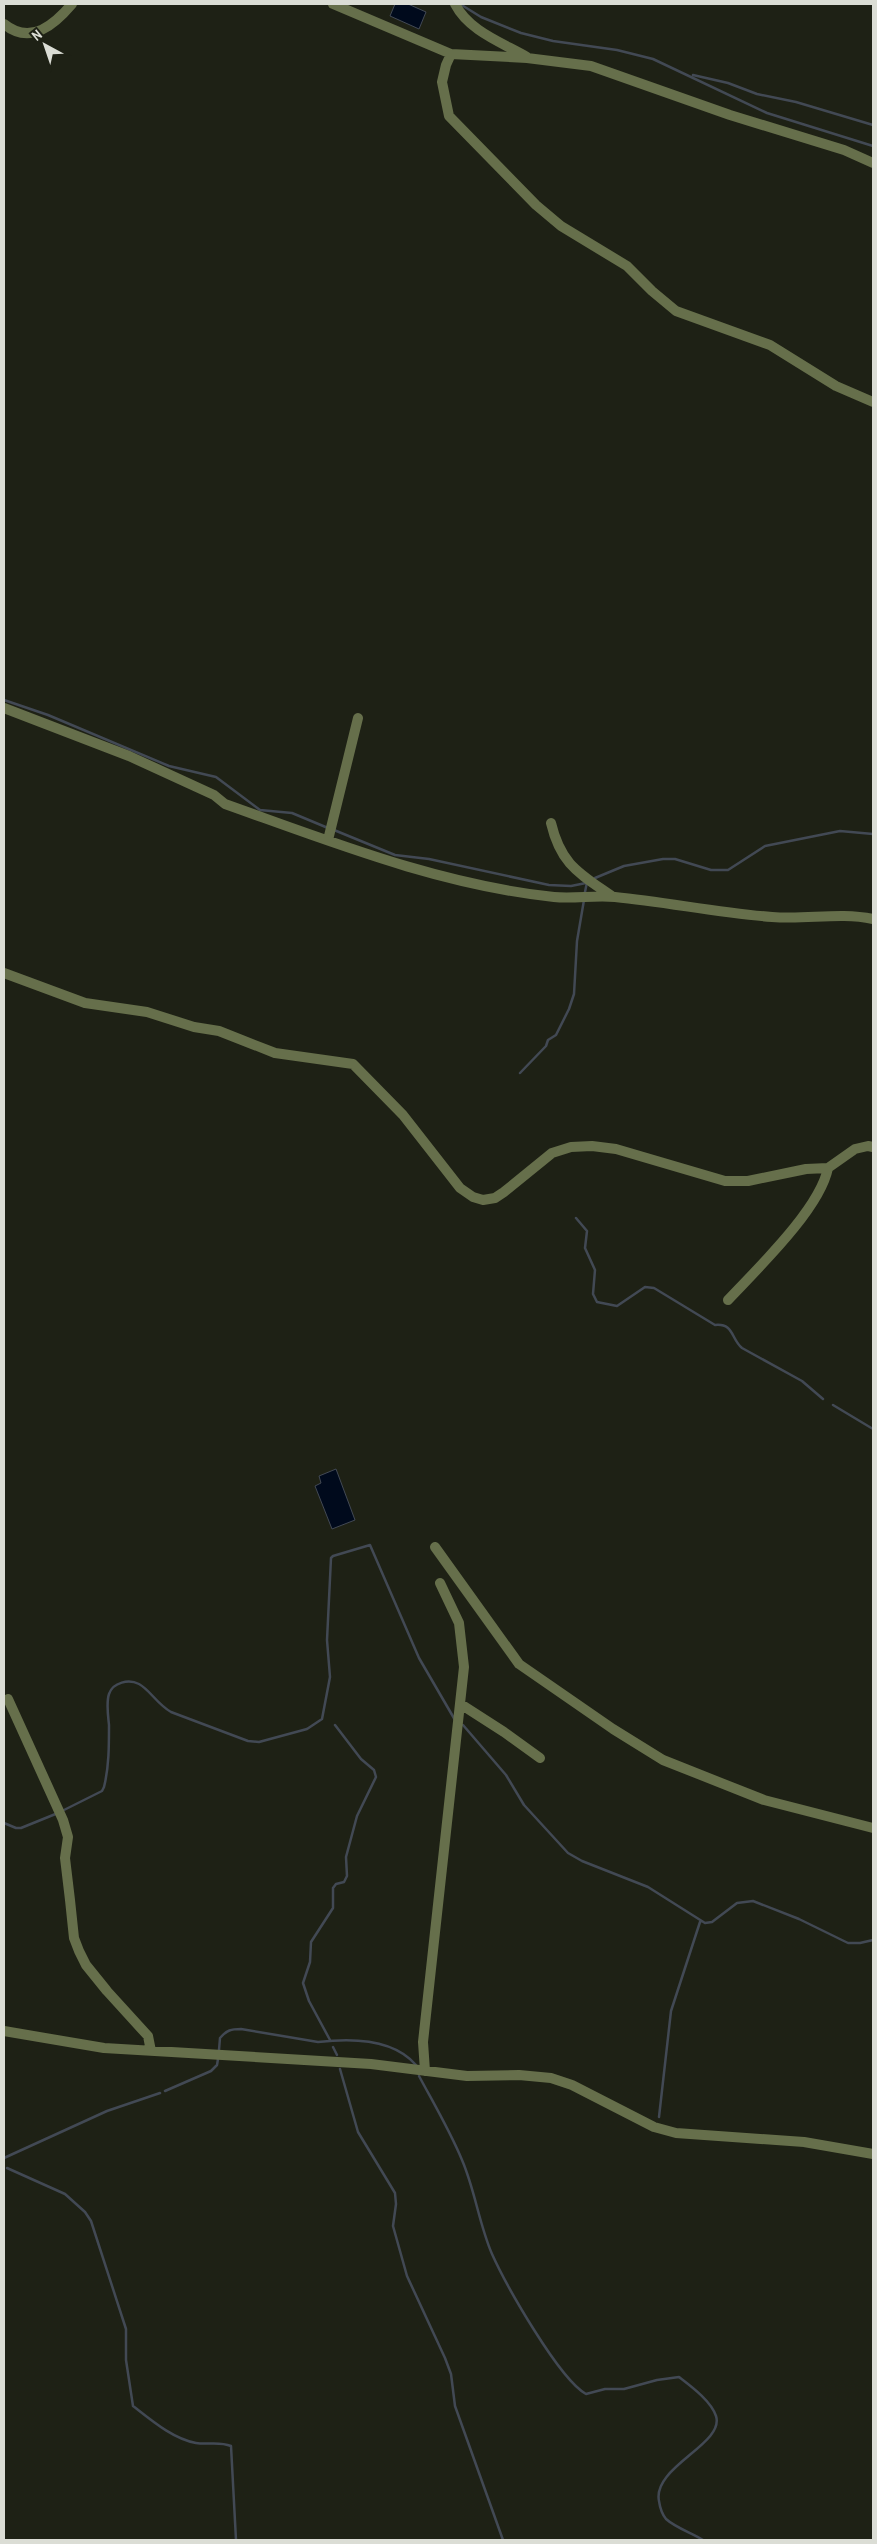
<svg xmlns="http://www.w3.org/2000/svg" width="877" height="2544" font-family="'Archivo Narrow',sans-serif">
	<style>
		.water { fill: #000a1c; stroke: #424954 }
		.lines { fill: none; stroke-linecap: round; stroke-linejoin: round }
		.stream { stroke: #424954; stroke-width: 2.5 }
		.street { stroke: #666f4b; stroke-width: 10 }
	</style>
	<rect width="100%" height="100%" fill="#1e2115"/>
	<path class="water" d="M395,4H408L426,12L419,29L390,16Z
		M336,1469L355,1520L332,1529L315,1486L321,1483L319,1476Z"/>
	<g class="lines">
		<path class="stream" d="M460,4L481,17L521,33L553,41L617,50L653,59L767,113L873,146
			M693,75L728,83L757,94L796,102L873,125
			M4,700L48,715L169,766L216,777L260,810L292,813L328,828
			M334,830L395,855L429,859L549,885L571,886L586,883
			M595,878L624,866L663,859H675L711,870H728L765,846L840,831L873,834
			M585,892L587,882
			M520,1073L546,1046L548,1040L556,1035L569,1009L574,994L577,941L584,900
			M576,1218L587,1231L585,1248L595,1270L593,1294L597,1302L617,1306L645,1287L654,1288L715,1325C734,1323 731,1339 742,1348L802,1381L823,1399
			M833,1405L873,1429
			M463,1725L506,1775L524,1805L568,1853L582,1861L648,1887L705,1923L712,1922L737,1903L753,1901L799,1919L848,1943H860L873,1940
			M64,1810L102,1791L104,1787C109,1767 109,1746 109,1725C108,1715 106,1703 109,1694C113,1682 129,1679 139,1684C150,1690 157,1704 171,1712L248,1741L259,1742L307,1729L322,1719L330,1677L327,1640L331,1558L333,1556L370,1545L419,1658L455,1720
			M4,1823L16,1828H21L58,1813
			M330,2040L309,2001L303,1983L310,1962L311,1942L333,1908V1888L336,1884L344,1882L347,1876L346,1857L357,1816L376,1777L374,1770L361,1759L335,1725
			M333,2047L337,2055
			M219,2050L220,2038C227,2030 231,2029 241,2029L318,2042C351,2038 393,2038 416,2065
			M340,2069L358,2132L395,2193L396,2204L393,2226L407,2276L445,2358L451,2374L455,2406L503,2540
			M419,2076C434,2104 450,2131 462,2160C475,2190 479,2224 492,2254C506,2285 559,2379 586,2394L605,2389H624L657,2380L679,2377C692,2387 711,2401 716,2416C725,2444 652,2467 659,2501C660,2508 662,2514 666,2519C676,2528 692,2533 703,2540
			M165,2091L211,2071L217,2065L218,2059
			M659,2117L671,2011L700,1922
			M4,2158L107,2111L160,2093
			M7,2168L65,2194L85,2212L91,2221L126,2329V2360L133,2406C151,2420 173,2439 196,2443C208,2445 219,2441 231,2446L236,2540"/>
		<path class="street" d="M333,4L451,54L527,58L591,66L730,115L844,150L873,163
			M455,4C469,31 501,42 527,57
			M4,24C31,46 55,24 72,4
			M451,54L446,65L442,82L449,116L536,205L561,226L627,266L652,291L676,311L770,345L836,386L873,402
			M4,708L129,756L214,795L225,804C332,842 440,885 554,897C574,899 595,895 615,897C667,902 719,913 772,917C807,920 839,912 873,919
			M551,823C561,865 579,873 613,897
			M328,840L358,718
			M4,973L85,1003L147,1012L194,1027L219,1031L275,1053L353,1064L403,1115L460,1188L473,1197L483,1200L495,1198L504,1192L552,1153L571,1147L592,1146L616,1149L725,1181H748L806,1169L828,1168L855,1149L868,1146L873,1147
			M728,1300C757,1269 820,1209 828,1168
			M435,1547L519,1664L613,1729L663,1760L764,1800L873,1828
			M8,1699L63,1820L68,1837L65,1858L70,1900L74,1938L79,1951L86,1965L107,1991L148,2036L151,2051
			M462,1705L504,1732L540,1758
			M4,2031L104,2048L371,2064L467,2076L519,2075L551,2078L572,2085L654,2127L676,2133L804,2142L873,2154
			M425,2071L423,2042L464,1667L459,1623L440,1583"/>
	</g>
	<rect width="877" height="2544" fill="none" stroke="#dbddd5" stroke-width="10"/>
	<g transform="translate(45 45) rotate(320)" stroke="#1e2115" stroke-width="4" paint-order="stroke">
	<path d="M0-4L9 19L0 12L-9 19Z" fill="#dbddd5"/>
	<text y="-8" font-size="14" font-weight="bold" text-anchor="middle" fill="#dbddd5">N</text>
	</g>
</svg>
